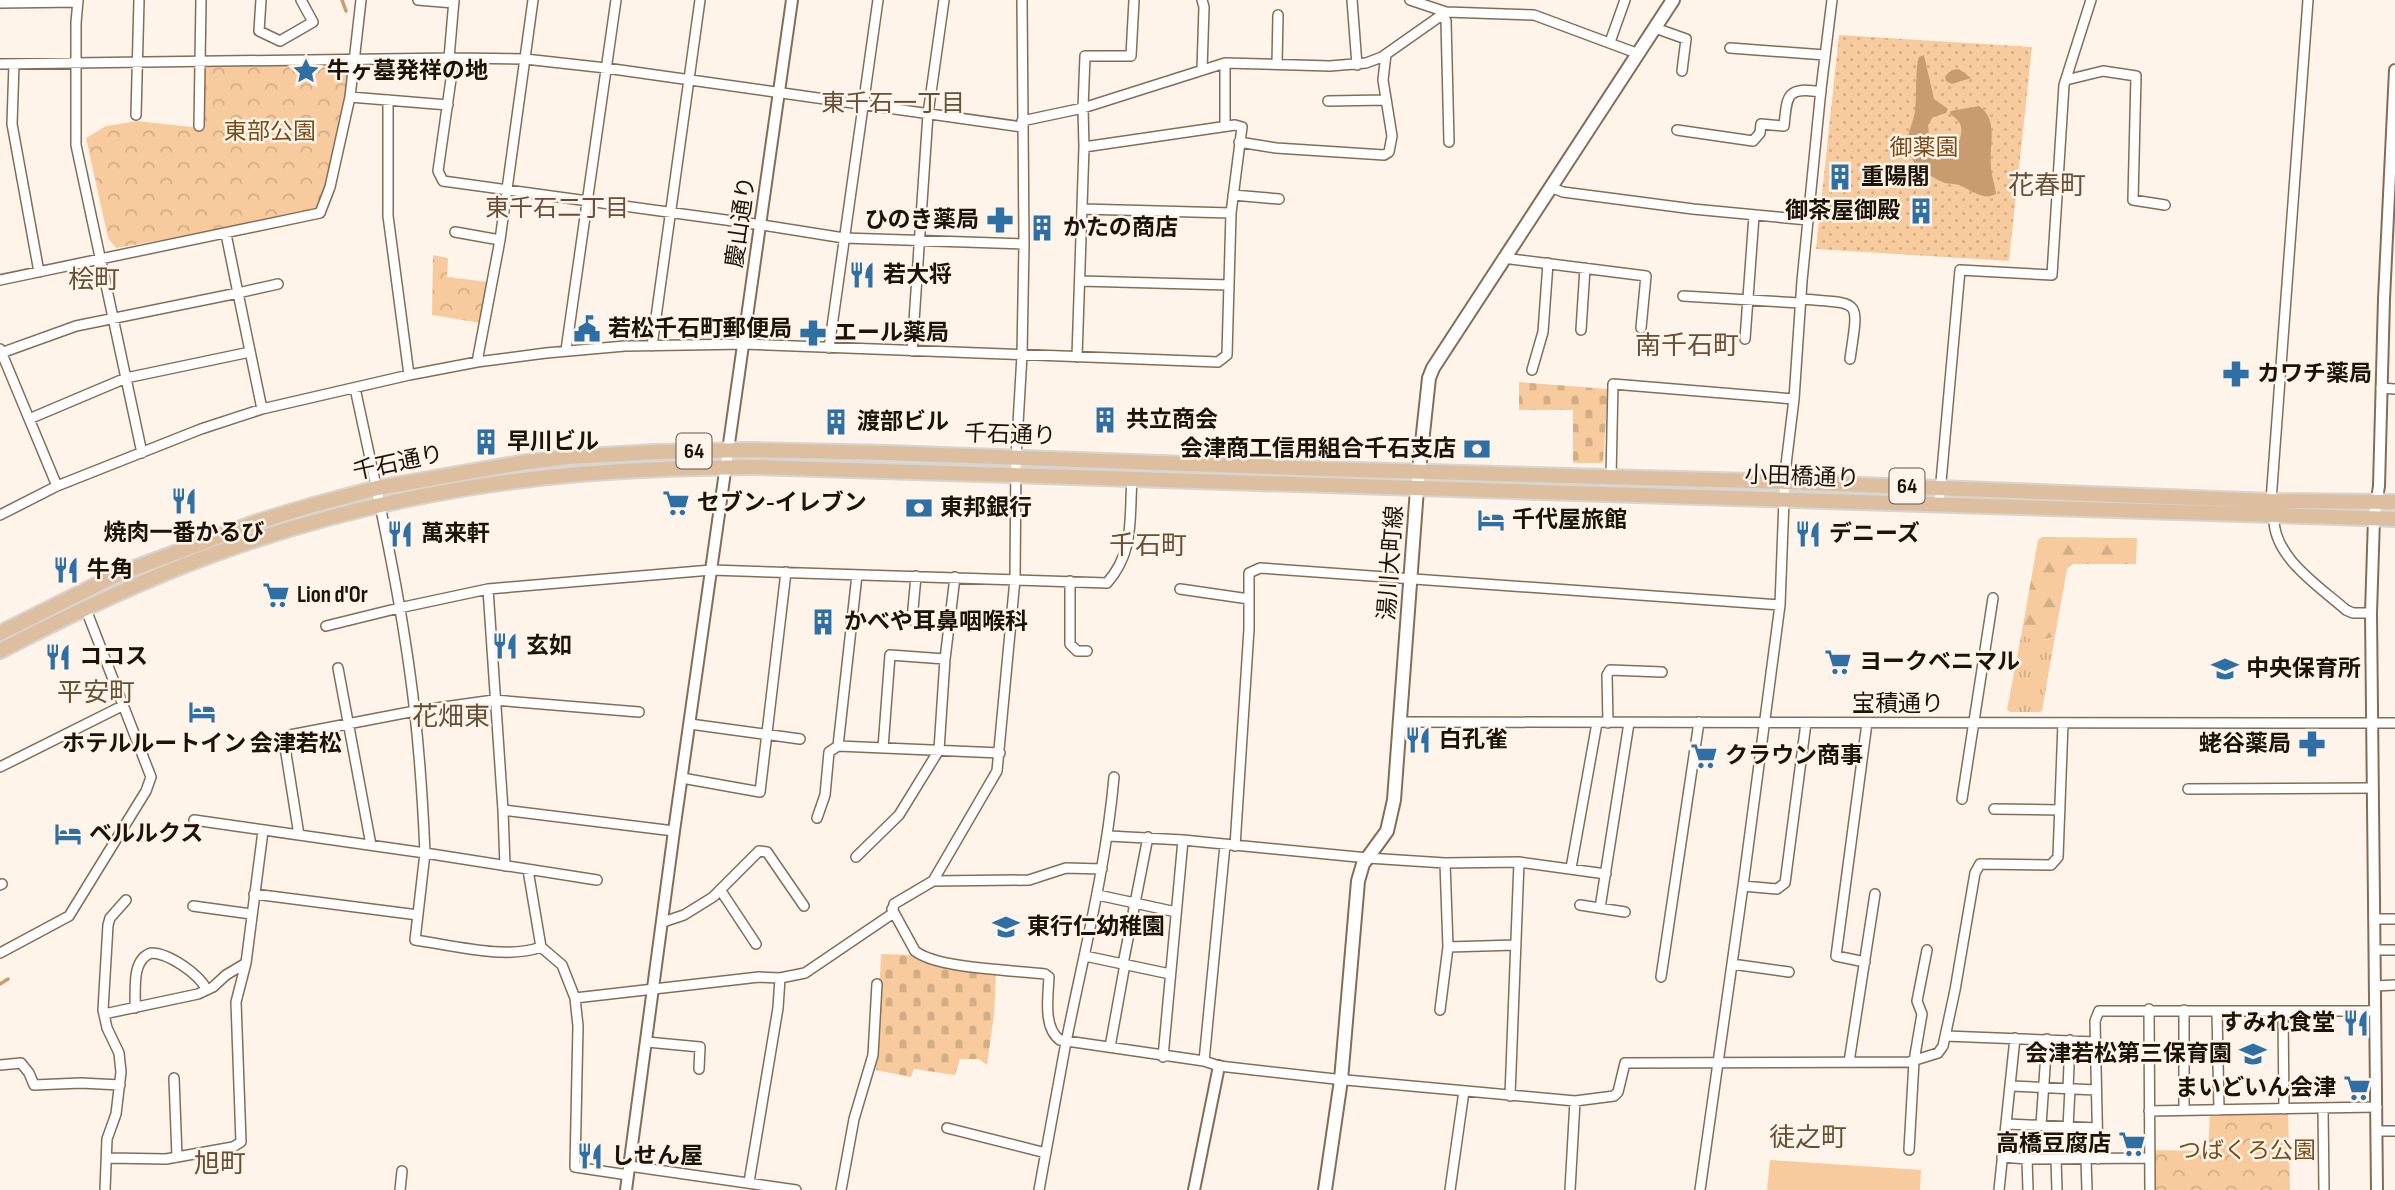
<svg xmlns="http://www.w3.org/2000/svg" width="2395" height="1190" font-family="'Sofia Sans Condensed','Noto Sans JP',sans-serif">
	<style>
		.grass { fill: url(#grass-tufts) }
		.forest { fill: url(#forest-firs) }
		.cemetery { fill: url(#cemetery-stones) }
		.park { fill: url(#park-crowns) }
		.garden { fill: url(#garden-dots) }
		.pitch { fill: #f7cb9d }
		.water { fill: #c89c6e }
		.lines { fill: none; stroke-linecap: round; stroke-linejoin: round }
		.stream { stroke: #c89c6e; stroke-width: 3.5 }
		.minor-casing { stroke: #856d55; stroke-width: 12 }
		.tertiary-casing { stroke: #856d55; stroke-width: 14 }
		.secondary-casing { stroke: #856d55; stroke-width: 16 }
		.primary-casing { stroke: #d6d5d3; stroke-width: 18 }
		.minor { stroke: #fff; stroke-width: 9 }
		.tertiary { stroke: #fff; stroke-width: 10 }
		.secondary { stroke: #fff; stroke-width: 12 }
		.primary { stroke: #ddbf9f; stroke-width: 14 }
		.labels { text-anchor: middle; dominant-baseline: central; stroke-width: 5; stroke-linejoin: round; paint-order: stroke }
		.shield { fill: #fff4e9; stroke: #60564c; stroke-width: 2 }
		.shield-label { font-size: 21px; font-weight: bold; fill: #1c1309 }
		.poi-label { font-size: 23px; font-weight: bold; fill: #1c1309; stroke: #fff4e9; text-anchor: start }
		.park-label { font-size: 23px; fill: #774c17; stroke: #fff4e9 }
		.street-label { font-size: 23px; fill: #1c1309; stroke: #fff4e9 }
		.neighbourhood-label { font-size: 24px; fill: #654f38; stroke: #fff4e9 }
		.quarter-label { font-size: 26px; fill: #654f38; stroke: #fff4e9 }
	</style>
	<defs>
		<pattern id="grass-tufts" width="24" height="20" patternUnits="userSpaceOnUse" patternTransform="scale(1.75)"><rect width="24" height="20" fill="#f7cb9d"/><path d="M3 7l-1-3M5 7V3M7 7l1-3M15 17l-1-3M17 17v-4M19 17l1-3" fill="none" stroke="#d3ad86"/></pattern>
		<pattern id="forest-firs" width="22" height="20" patternUnits="userSpaceOnUse" patternTransform="scale(1.75)"><rect width="22" height="20" fill="#f7cb9d"/><path d="M5 1l3.5 6h-7zM16 11l3.5 6h-7z" fill="#d3ad86"/></pattern>
		<pattern id="cemetery-stones" width="16" height="16" patternUnits="userSpaceOnUse" patternTransform="scale(1.75)"><rect width="16" height="16" fill="#f7cb9d"/><path d="M2 7V4a2 2 0 0 1 4 0v3zM10 15v-3a2 2 0 0 1 4 0v3z" fill="#d3ad86"/></pattern>
		<pattern id="park-crowns" width="20" height="18" patternUnits="userSpaceOnUse" patternTransform="scale(1.75)"><rect width="20" height="18" fill="#f7cb9d"/><path d="M2 6a3 3 0 1 1 6 0M12 15a3 3 0 1 1 6 0" fill="none" stroke="#d3ad86"/></pattern>
		<pattern id="garden-dots" width="8" height="8" patternUnits="userSpaceOnUse" patternTransform="scale(1.75)"><rect width="8" height="8" fill="#f7cb9d"/><path d="M2 2h.1M6 6h.1" fill="none" stroke="#d3ad86" stroke-width="1.8" stroke-linecap="round"/></pattern>
	</defs>
	<rect width="100%" height="100%" fill="#fff4e9"/>
	<path class="grass" d="M696,460V463L594,465L552,468L554,465L603,461Z
		M1446,479L1601,484L1603,487H1545L1498,481Z
		M1630,485L1767,488V495L1628,488Z
		M1800,489L1917,496L1901,498L1860,493L1801,491Z
		M1952,496L2085,499L2215,507L1952,499Z
		M358,501V504C298,521 238,537 179,559C117,583 59,614 0,644V637C116,582 232,530 358,501Z
		M2022,631L2024,636L2047,640L2055,636L2042,711L2039,712H2010L2007,710Z"/>
	<path class="forest" d="M2042,537L2137,538L2136,564H2073L2067,569L2055,636C2044,641 2034,642 2024,636L2022,631L2038,540Z"/>
	<path class="cemetery" d="M1519,382L1608,389L1603,463H1573V410H1519Z
		M881,954L913,955L934,965L996,973L994,1015L987,1065L979,1059H960L955,1075L914,1069L911,1077L876,1070Z"/>
	<path class="park" d="M353,61L349,96L322,208L285,218L116,248L108,238L86,138L106,126L137,121L201,128L202,62Z
		M433,255L448,258L447,277L488,282L481,323L432,315Z
		M2210,1111H2288L2290,1190H2151V1150L2208,1151Z"/>
	<path class="garden" d="M1839,35L2032,47L2009,261L1816,249Z"/>
	<path class="pitch" d="M1770,1160L1921,1170L1920,1190H1767Z"/>
	<path class="water" d="M1924,55L1934,99L1948,109L1946,113L1933,117L1928,125L1930,143L1944,151L1958,145C1963,130 1964,123 1950,114L1951,111L1979,106C1999,120 1989,145 1991,166C1991,175 1995,184 1996,194C1983,201 1973,191 1961,186C1955,183 1952,185 1946,183C1940,182 1922,171 1918,167C1912,162 1909,150 1908,142C1907,133 1914,121 1915,111C1917,97 1915,67 1919,57Z
		M1959,69L1971,78L1952,84L1946,81L1945,76L1952,70Z"/>
	<g class="lines">
		<path class="stream" d="M342,0L346,11
			M0,984L8,979"/>
		<g class="minor-casing">
			<path id="minor" d="M78,0L76,23V145L142,453
				M261,0L259,31L280,41L313,22L301,0
				M418,0L454,3
				M1134,0L1131,56H1085L1083,108L1225,63L1330,66L1366,63L1382,57L1446,12
				M1352,0L1357,65
				M1410,0L1446,12L1534,15L1639,54
				M0,3L78,2
				M1443,15L1446,21L1449,142
				M1655,28L1686,39L1682,71
				M1610,42L1625,0
				M1730,48L1825,55
				M449,58L454,0
				M454,58L438,171L443,181L762,225L844,238L1024,244
				M0,64L454,58L525,59L606,68L1022,127
				M14,64L12,124L39,272
				M1277,64L1278,15
				M1202,70L1204,7L1202,0
				M2066,80L2103,71L2136,76L2133,200L2165,205
				M350,97L448,105
				M388,100V216L409,375
				M1328,101L1385,100
				M136,115L139,0
				M1022,121L1083,108L1084,147L1077,357
				M199,126L201,0
				M1225,126V63
				M1677,130L1753,141L1760,133L1761,124L1784,126C1787,96 1786,86 1821,92
				M1239,142L1276,148L1384,155L1389,152L1392,136L1383,80L1386,54
				M1550,187L1563,192L1693,209L1808,220
				M1233,195L1279,199
				M1082,209L1231,213
				M455,232L500,240
				M226,234L238,293L278,284
				M1503,258L1646,276L1641,328
				M0,280L320,213L330,187L350,97L361,0
				M1080,281L1229,285
				M1683,296L1800,303
				M1801,299C1862,304 1859,297 1850,359
				M1581,330L1585,268
				M1745,339L1754,216
				M652,346L700,0
				M829,348L878,0
				M0,349L57,486
				M566,350L616,0
				M912,351L928,114L944,0
				M1,353L76,326L238,293L262,409
				M477,362L500,240L533,0
				M1532,370L1543,332L1548,263
				M355,388C378,496 403,604 415,714C420,760 423,806 425,853L299,835L284,741L290,735L415,711L494,700L639,712
				M2381,388L2395,389
				M29,419L126,378L250,352
				M1611,477L1613,384L1794,399
				M2271,501L2308,0
				M1939,504L1960,270L2052,275L2064,85L2091,0
				M0,515L57,486L201,429L262,409L409,375L477,362L546,353L625,346L745,344L1218,362L1227,355L1231,213L1242,127L1235,125L1084,147
				M2274,515C2271,556 2319,586 2346,610L2353,613H2371
				M857,575L838,746L1000,753
				M1070,581V644L1077,651H1087
				M1180,589L1249,599
				M912,620L916,576
				M326,626L399,608L488,589
				M338,668L371,845
				M1401,722L2395,723
				M1608,723L1607,675L1610,670L1662,672
				M690,724L800,739
				M883,748L890,655L945,659
				M0,767L122,706
				M682,778L760,792L786,572
				M2188,789L2373,788
				M1962,799L1993,598
				M1994,809L2060,810
				M503,810L505,866
				M817,818L825,795L829,752L838,746
				M194,820L299,835
				M674,831L503,810L488,589L711,570L1107,583C1135,551 1129,519 1132,480
				M1109,836L1183,840L1368,858L1445,863L1519,862L1606,874
				M1235,846L1249,629V573L1260,568L1780,605
				M856,857L899,815L939,750L945,659L955,577
				M1571,868L1597,723
				M528,870L541,947L562,965L575,998L578,1026L575,1167L628,1175
				M933,881L1029,880L1066,868L1102,869
				M0,885L2,884
				M1743,886L1777,889L1785,883L1806,723
				M721,891L756,944
				M254,894L418,915
				M1098,895L1176,912
				M1580,905L1625,912
				M193,906L251,914
				M1600,908L1629,723
				M892,909L915,951C938,969 1014,970 1045,974L1049,977C1048,997 1043,1028 1060,1040L1204,1061L1219,1066L1335,1079L1575,1101L1614,1096L1618,1092L1625,1063L1909,1062L1938,1053L1943,1046L1955,990L1975,873L1980,864L2051,865L2058,857L2063,723
				M2374,919H2395
				M663,922L684,915L713,897L759,851L767,852L804,906
				M541,947C506,960 452,945 415,940L425,853L597,880
				M1448,947L1516,945
				M2375,950H2395
				M0,953L69,916L146,791L151,777L85,607
				M1085,956L1170,974
				M1865,962L1836,956L1867,723
				M1123,964L1148,837
				M1732,964L1789,972
				M1661,977L1699,722
				M2375,986L2395,985
				M575,998L759,977L780,978
				M135,1008C136,990 131,960 151,953C169,953 199,974 207,990
				M2149,1009L2150,1190
				M1440,1010L1448,947L1445,863
				M2184,1010V1110
				M2217,1011L2219,1110
				M2283,1012L2284,1109
				M104,1014L198,994L213,987L226,975L246,963
				M1946,1036L2095,1042
				M647,1042L700,1047L699,1069
				M1110,1047L1125,964
				M1163,1057L1183,840
				M1204,1061L1225,845
				M1849,1062L1875,894
				M0,1065L21,1063L29,1073L34,1085L81,1083L120,1085
				M174,1078L177,1157
				M2011,1086L2096,1090
				M2068,1089L2070,1040
				M1510,1096L1519,862
				M2323,1108L2324,1190
				M2149,1111L2377,1107
				M2007,1124L2097,1128
				M2041,1125L2047,1039
				M2068,1127L2070,1089
				M947,1128L1046,1153
				M2377,1131H2395
				M1909,1150L1914,1061L1922,1014L1917,1001L1927,950
				M2002,1157L2027,1159L2150,1158
				M107,1158L166,1159L233,1147L241,1142L236,1002L246,963L263,831
				M2027,1159L2028,1190
				M2056,1159L2057,1190
				M2086,1159L2087,1190
				M2098,1159L2095,1021L2099,1011H2375
				M629,1166L796,1190
				M749,1182L778,1008L780,978L805,973L892,914L894,904L933,881L997,771L1015,579L1016,458L1022,355L1024,244L1022,0
				M105,1190L107,1139L116,1114L121,1072L119,1053L107,1028L103,1010L108,925L110,918L126,900
				M400,1190L402,1171
				M841,1190L854,1119L873,1055L877,984
				M1039,1190C1048,1141 1057,1091 1066,1042C1084,953 1106,867 1114,777
				M1450,1190L1464,1091
				M1570,1190L1575,1101
				M1700,1190L1743,886L1780,605L1785,473L1794,399L1802,281L1821,89L1832,0
				M1999,1190L2015,1038"/>
		</g>
		<g class="tertiary-casing">
			<path id="tertiary" d="M626,1190L674,831L792,0
				M1194,1190L1219,1066
				M2377,1190L2371,613L2374,518L2379,486L2384,299L2395,70"/>
		</g>
		<g class="secondary-casing">
			<path id="secondary" d="M1325,1190L1341,1080L1358,881L1363,864L1387,831L1394,800L1417,489L1429,378L1433,368L1673,0"/>
		</g>
		<g class="primary-casing">
			<path id="primary" d="M0,633L116,575L257,522L306,507L377,488L520,463L567,457L656,452L748,450L890,453L1324,469L1785,482L2271,501L2395,502
				M0,651C71,614 142,580 217,553C330,512 450,486 569,475C630,469 693,468 754,467L2395,519"/>
		</g>
		<use href="#minor" class="minor"/>
		<use href="#tertiary" class="tertiary"/>
		<use href="#secondary" class="secondary"/>
		<use href="#primary" class="primary"/>
	</g>
	<defs>
		<g id="sight-bare" transform="scale(2.1)"><path d="M0-6L1.8-2.2L6-1.7L2.9 1.2L3.7 5.4L0 3.3L-3.7 5.4L-2.9 1.2L-6-1.7L-1.8-2.2Z" fill="#2e6fa5" stroke="#fff4e9" stroke-width="2.5" paint-order="stroke"/></g>
		<g id="building-bare" transform="scale(2.1)"><path d="M-4-6H4V6H1V3H-1V6H-4ZM-2.5-4.3h1.7v1.8h-1.7ZM.8-4.3h1.7v1.8H.8ZM-2.5-1h1.7V.8h-1.7ZM.8-1h1.7V.8H.8Z" fill="#2e6fa5" stroke="#fff4e9" stroke-width="2.5" paint-order="stroke"/></g>
		<g id="pharmacy-bare" transform="scale(2.1)"><path d="M-2-6h4v4h4v4h-4v4h-4v-4h-4v-4h4Z" fill="#2e6fa5" stroke="#fff4e9" stroke-width="2.5" paint-order="stroke"/></g>
		<g id="restaurant-bare" transform="scale(2.1)"><path d="M-5-6h1v4h1v-4h1v4h1v-4h1v5L-1.5 .5V6h-2V.5L-5-1ZM5-6V6H3V1.5H1.5Q1.5-4 5-6Z" fill="#2e6fa5" stroke="#fff4e9" stroke-width="2.5" paint-order="stroke"/></g>
		<g id="civic-bare" transform="scale(2.1)"><path d="M-.6-6.5H3V-4.5H.6V-3L4-1V1h2V6H-6V1h2V-1L-.6-3ZM-1.2 2.5V6h2.4V2.5Z" fill="#2e6fa5" stroke="#fff4e9" stroke-width="2.5" paint-order="stroke"/></g>
		<g id="bank-bare" transform="scale(2.1)"><path d="M-6-4H6V4H-6ZM0-2.3a2.3 2.3 0 1 0 0 4.6a2.3 2.3 0 1 0 0-4.6Z" fill="#2e6fa5" stroke="#fff4e9" stroke-width="2.5" paint-order="stroke"/></g>
		<g id="supermarket-bare" transform="scale(2.1)"><path d="M-6-5.5h2.5l.6 2H6L4.5 2H-2.5L-4.4-4H-6ZM-1.5 3.2a1.3 1.3 0 1 0 .1 0ZM3 3.2a1.3 1.3 0 1 0 .1 0Z" fill="#2e6fa5" stroke="#fff4e9" stroke-width="2.5" paint-order="stroke"/></g>
		<g id="hotel-bare" transform="scale(2.1)"><path d="M-6-4.5h1.5V1H6V5H4.5V3h-9V5H-6ZM-4 0a1.8 1.8 0 1 1 3.6 0ZM.5 0V-2.5h3Q6-2.5 6 0Z" fill="#2e6fa5" stroke="#fff4e9" stroke-width="2.5" paint-order="stroke"/></g>
		<g id="school-bare" transform="scale(2.1)"><path d="M0-5L7-2L0 1L-7-2ZM-4 1L0 2.5L4 1V4Q0 6-4 4Z" fill="#2e6fa5" stroke="#fff4e9" stroke-width="2.5" paint-order="stroke"/></g>
	</defs>
	<g fill-rule="evenodd">
		<use href="#sight-bare" x="306" y="71"/>
		<use href="#building-bare" x="1840" y="177"/>
		<use href="#building-bare" x="1921" y="211"/>
		<use href="#pharmacy-bare" x="1000" y="220"/>
		<use href="#building-bare" x="1042" y="228"/>
		<use href="#restaurant-bare" x="862" y="275"/>
		<use href="#civic-bare" x="587" y="329"/>
		<use href="#pharmacy-bare" x="813" y="333"/>
		<use href="#pharmacy-bare" x="2236" y="374"/>
		<use href="#building-bare" x="1105" y="420"/>
		<use href="#building-bare" x="836" y="422"/>
		<use href="#building-bare" x="486" y="442"/>
		<use href="#bank-bare" x="1477" y="449"/>
		<use href="#restaurant-bare" x="184" y="501"/>
		<use href="#supermarket-bare" x="676" y="503"/>
		<use href="#bank-bare" x="919" y="508"/>
		<use href="#hotel-bare" x="1491" y="520"/>
		<use href="#restaurant-bare" x="400" y="534"/>
		<use href="#restaurant-bare" x="1808" y="534"/>
		<use href="#restaurant-bare" x="66" y="570"/>
		<use href="#supermarket-bare" x="276" y="595"/>
		<use href="#building-bare" x="823" y="622"/>
		<use href="#restaurant-bare" x="505" y="646"/>
		<use href="#restaurant-bare" x="58" y="657"/>
		<use href="#supermarket-bare" x="1838" y="662"/>
		<use href="#school-bare" x="2225" y="669"/>
		<use href="#hotel-bare" x="202" y="712"/>
		<use href="#restaurant-bare" x="1418" y="740"/>
		<use href="#pharmacy-bare" x="2312" y="744"/>
		<use href="#supermarket-bare" x="1704" y="756"/>
		<use href="#hotel-bare" x="68" y="834"/>
		<use href="#school-bare" x="1006" y="927"/>
		<use href="#restaurant-bare" x="2356" y="1023"/>
		<use href="#school-bare" x="2253" y="1054"/>
		<use href="#supermarket-bare" x="2357" y="1088"/>
		<use href="#supermarket-bare" x="2132" y="1144"/>
		<use href="#restaurant-bare" x="590" y="1156"/>
	</g>
	<g class="labels">
		<g class="shield">
			<rect x="676.5" y="433.5" width="35" height="35" rx="5"/>
			<rect x="1889.5" y="468.5" width="35" height="35" rx="5"/>
		</g>
		<g class="shield-label">
			<text x="694" y="451">64</text>
			<text x="1907" y="486">64</text>
		</g>
		<g class="poi-label">
			<text x="327" y="71">牛ヶ墓発祥の地</text>
			<text x="1861" y="177">重陽閣</text>
			<text x="1900" y="211" text-anchor="end">御茶屋御殿</text>
			<text x="979" y="220" text-anchor="end">ひのき薬局</text>
			<text x="1063" y="228">かたの商店</text>
			<text x="883" y="275">若大将</text>
			<text x="608" y="329">若松千石町郵便局</text>
			<text x="834" y="333">エール薬局</text>
			<text x="2257" y="374">カワチ薬局</text>
			<text x="1126" y="420">共立商会</text>
			<text x="857" y="422">渡部ビル</text>
			<text x="507" y="442">早川ビル</text>
			<text x="1456" y="449" text-anchor="end">会津商工信用組合千石支店</text>
			<text x="697" y="503">セブン-イレブン</text>
			<text x="940" y="508">東邦銀行</text>
			<text x="1512" y="520">千代屋旅館</text>
			<text x="184" y="533" text-anchor="middle">焼肉一番かるび</text>
			<text x="421" y="534">萬来軒</text>
			<text x="1829" y="534">デニーズ</text>
			<text x="87" y="570">牛角</text>
			<text x="297" y="595">Lion d'Or</text>
			<text x="844" y="622">かべや耳鼻咽喉科</text>
			<text x="526" y="646">玄如</text>
			<text x="79" y="657">ココス</text>
			<text x="1859" y="662">ヨークベニマル</text>
			<text x="2246" y="669">中央保育所</text>
			<text x="1439" y="740">白孔雀</text>
			<text x="202" y="744" text-anchor="middle">ホテルルートイン 会津若松</text>
			<text x="2291" y="744" text-anchor="end">蛯谷薬局</text>
			<text x="1725" y="756">クラウン商事</text>
			<text x="89" y="834">ベルルクス</text>
			<text x="1027" y="927">東行仁幼稚園</text>
			<text x="2335" y="1023" text-anchor="end">すみれ食堂</text>
			<text x="2232" y="1054" text-anchor="end">会津若松第三保育園</text>
			<text x="2336" y="1088" text-anchor="end">まいどいん会津</text>
			<text x="2111" y="1144" text-anchor="end">高橋豆腐店</text>
			<text x="611" y="1156">しせん屋</text>
		</g>
		<g class="park-label">
			<text x="270" y="132">東部公園</text>
			<text x="1924" y="148">御薬園</text>
			<text x="2247" y="1151">つばくろ公園</text>
		</g>
		<g class="street-label">
			<text transform="translate(741 222) rotate(-82)">慶山通り</text>
			<text transform="translate(1010 435) rotate(2)">千石通り</text>
			<text transform="translate(398 463) rotate(-12)">千石通り</text>
			<text transform="translate(1802 477) rotate(2)">小田橋通り</text>
			<text transform="translate(1391 563) rotate(-86)">湯川大町線</text>
			<text x="1898" y="704">宝積通り</text>
		</g>
		<g class="neighbourhood-label">
			<text x="893" y="103">東千石一丁目</text>
			<text x="557" y="208">東千石二丁目</text>
		</g>
		<g class="quarter-label">
			<text x="2047" y="186">花春町</text>
			<text x="94" y="280">桧町</text>
			<text x="1687" y="346">南千石町</text>
			<text x="1148" y="546">千石町</text>
			<text x="96" y="693">平安町</text>
			<text x="451" y="717">花畑東</text>
			<text x="1808" y="1138">徒之町</text>
			<text x="220" y="1164">旭町</text>
		</g>
	</g>
</svg>
